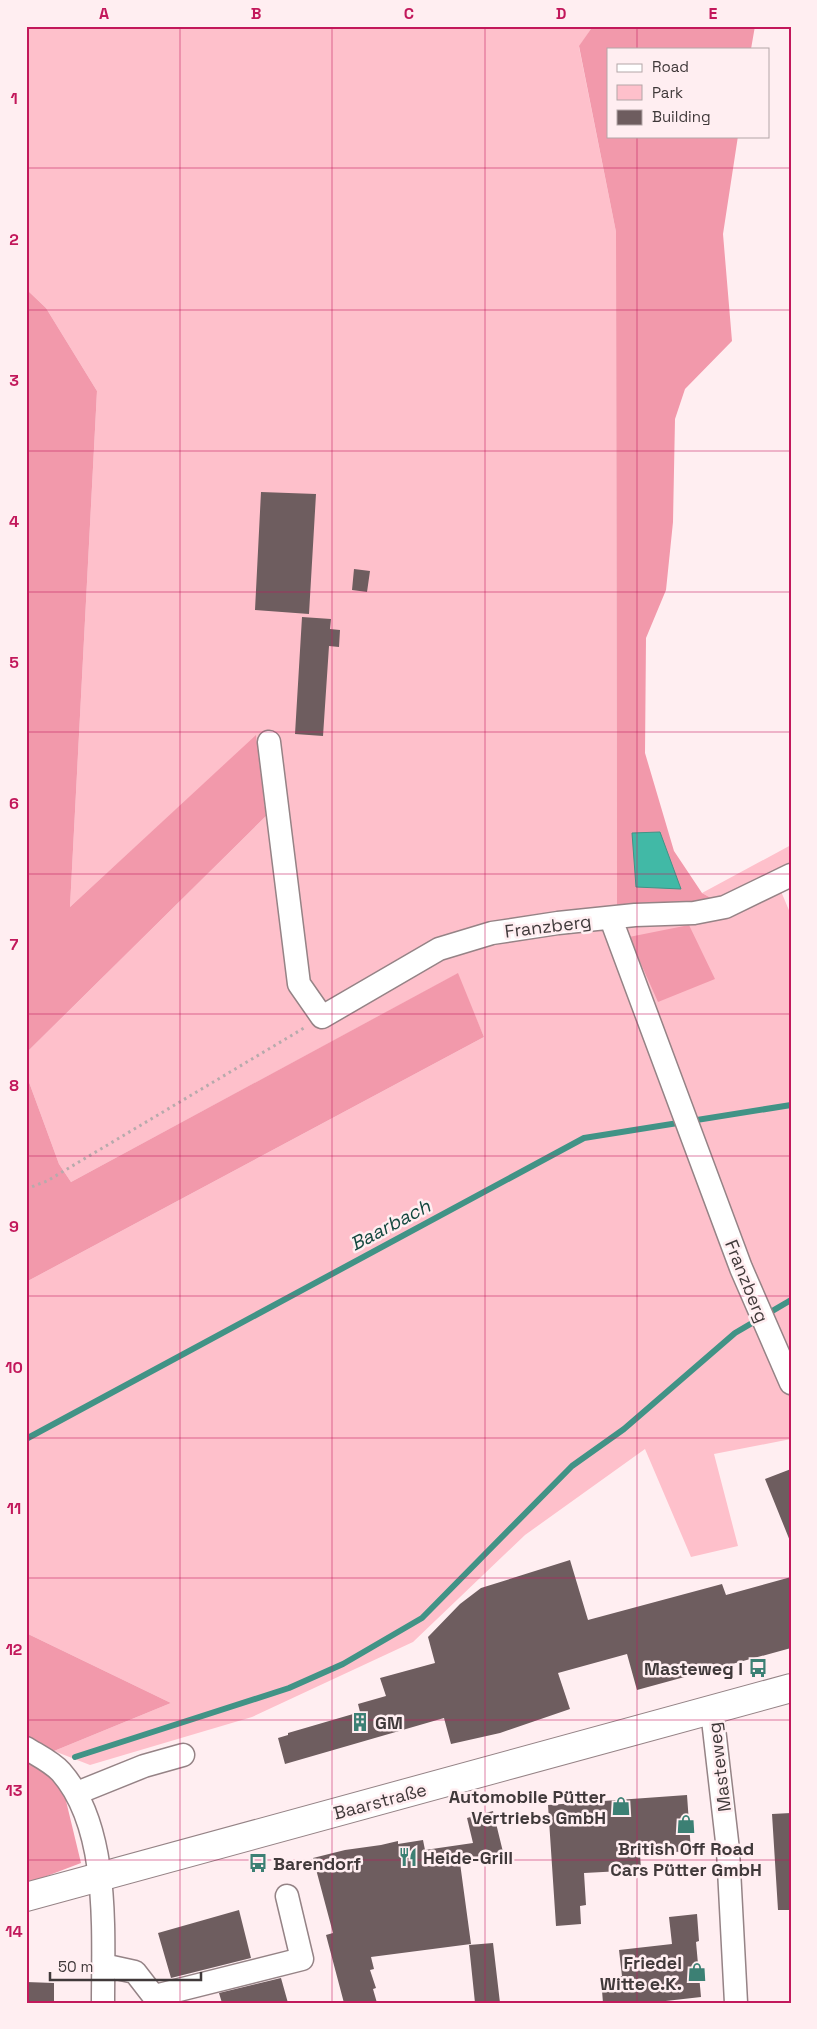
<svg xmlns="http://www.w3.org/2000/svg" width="817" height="2029" font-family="'Space Grotesk',sans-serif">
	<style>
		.green { fill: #fec0cb }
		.forest { fill: #f299ab }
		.water { fill: #41b9a6; stroke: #419386 }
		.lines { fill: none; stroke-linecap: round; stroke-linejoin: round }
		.stream { stroke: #419386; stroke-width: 6 }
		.building { fill: #6e5d5f }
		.minor-casing { stroke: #958386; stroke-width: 25 }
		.major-casing { stroke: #958386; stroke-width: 30 }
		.path { stroke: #b7aaac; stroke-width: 3; stroke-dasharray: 2.5 4; stroke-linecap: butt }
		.minor { stroke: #fff; stroke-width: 22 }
		.major { stroke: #fff; stroke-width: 28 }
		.grid { fill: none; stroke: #c2185b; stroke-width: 1; stroke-opacity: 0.55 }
		.labels { text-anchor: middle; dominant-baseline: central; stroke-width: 5; stroke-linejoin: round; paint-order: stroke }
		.street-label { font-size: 18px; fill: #40393a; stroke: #ffeef1 }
		.poi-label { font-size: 18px; font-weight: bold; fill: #40393a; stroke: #ffeef1; text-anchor: end }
		.water-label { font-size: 19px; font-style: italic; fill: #13473e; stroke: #ffeef1 }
		.neatline { fill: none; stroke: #c2185b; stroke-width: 2 }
		.grid-label { font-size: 16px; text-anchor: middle; font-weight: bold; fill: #c2185b }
	</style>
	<rect width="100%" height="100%" fill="#ffeef1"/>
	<path class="green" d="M26,26H593L579,47L616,232L617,911L780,889L791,915V1439L714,1454L738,1546L691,1557L645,1449L525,1535L413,1642L252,1717L90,1765L54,1751L171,1703L26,1633V1282L484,1037L457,974L71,1182L59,1164L26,1074V1053L266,816L256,736L70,907L97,391L46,308L26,289Z
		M791,845V865L720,903L702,893Z"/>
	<path class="forest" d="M593,26H755L751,49H608V136H738L723,234L732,341L685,389L675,419L673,522L666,590L646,638L645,753L674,851L702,893L720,903L617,911L616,232L579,46Z
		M26,289L46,308L97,391L70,907L256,735L266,816L26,1053Z
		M689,925L715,979L658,1002L629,937Z
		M458,973L484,1037L26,1282V1074L59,1164L71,1182Z
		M26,1633L171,1703L54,1751L81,1863L26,1884Z"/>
	<path class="water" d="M660,832L681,889L636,887L632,833Z"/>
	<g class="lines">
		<path class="stream" d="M26,1439L584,1138L791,1105
			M75,1757L289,1688L343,1664L422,1618L572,1466L624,1429L735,1333L791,1300"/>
	</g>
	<path class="building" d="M261,492L316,494L309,614L255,610Z
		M354,569L370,571L367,592L352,590Z
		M302,617L331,619L330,629L340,630L339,647L329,646L323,736L295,734Z
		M791,1469V1540L790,1541L765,1479Z
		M570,1560L588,1620L722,1584L726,1595L791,1577V1648L637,1690L627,1654L558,1673L570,1709L500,1733L451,1744L444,1718L285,1764L278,1738L288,1735V1733L360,1712L358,1704L386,1696L380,1678L435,1663L428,1637L460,1604L481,1588Z
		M687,1795L691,1851L640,1854L641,1870L584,1873L586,1905L580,1906L581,1924L556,1926L548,1805Z
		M493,1811L503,1852L460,1863L471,1944L371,1957L374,1969L370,1970L376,1988L373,1989L377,2003H344L326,1935L333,1933L313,1858L345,1850L381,1845L398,1841V1844L423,1840L425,1850L473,1843L467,1818Z
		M791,1813V1910H778L772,1814Z
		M239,1910L251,1958L171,1978L158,1933Z
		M697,1914L699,1941L696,1942L701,1997L648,2003H603L601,1978L622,1976L619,1950L672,1944L669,1917Z
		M493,1943L500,2003H475L469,1945Z
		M281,1978L288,2003H222L219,1993Z
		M26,1982L54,1983V2003H26Z"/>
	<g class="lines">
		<g class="minor-casing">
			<path id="minor" d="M269,742L299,984L322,1017L439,949L492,933L558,923L635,915L694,913L725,907L791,875
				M611,919L741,1268L791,1383
				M712,1711L728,1850L736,2003
				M26,1748C37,1755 52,1762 61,1772C110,1828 103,1931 103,2003
				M77,1793L144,1766L183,1755
				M103,1965L135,1972L159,2003
				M155,1996L302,1959L287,1896"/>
		</g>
		<g class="major-casing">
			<path id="major" d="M26,1897L791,1688"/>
		</g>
		<path class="path" d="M26,1189L47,1181L304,1028"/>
		<use href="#minor" class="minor"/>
		<use href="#major" class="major"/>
	</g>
	<path class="grid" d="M180,26V2003M332,26V2003M485,26V2003M637,26V49M637,136V2003M26,168H791M26,310H791M26,451H791M26,592H791M26,732H791M26,874H791M26,1014H791M26,1156H791M26,1296H791M26,1438H791M26,1578H791M26,1720H791M26,1860H791"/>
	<defs>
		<g id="bus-bare" transform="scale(1.5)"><path d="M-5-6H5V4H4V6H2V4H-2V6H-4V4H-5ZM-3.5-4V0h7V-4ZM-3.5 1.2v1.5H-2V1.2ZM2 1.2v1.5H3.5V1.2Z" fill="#3c8074" stroke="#ffeef1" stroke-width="2.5" paint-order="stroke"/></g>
		<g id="building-bare" transform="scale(1.5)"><path d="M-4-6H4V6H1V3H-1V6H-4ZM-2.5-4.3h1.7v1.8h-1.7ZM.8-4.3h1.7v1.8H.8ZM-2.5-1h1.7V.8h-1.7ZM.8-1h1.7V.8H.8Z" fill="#3c8074" stroke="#ffeef1" stroke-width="2.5" paint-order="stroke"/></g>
		<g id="shop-bare" transform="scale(1.5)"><path d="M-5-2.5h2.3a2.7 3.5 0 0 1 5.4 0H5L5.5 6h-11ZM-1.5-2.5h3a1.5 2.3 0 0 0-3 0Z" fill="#3c8074" stroke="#ffeef1" stroke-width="2.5" paint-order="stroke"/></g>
		<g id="restaurant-bare" transform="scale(1.5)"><path d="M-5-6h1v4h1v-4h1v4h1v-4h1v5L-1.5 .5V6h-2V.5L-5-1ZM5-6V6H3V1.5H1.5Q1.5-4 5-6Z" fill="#3c8074" stroke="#ffeef1" stroke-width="2.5" paint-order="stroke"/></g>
	</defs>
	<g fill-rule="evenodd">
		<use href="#bus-bare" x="758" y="1668"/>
		<use href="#building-bare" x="360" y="1722"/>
		<use href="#shop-bare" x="621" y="1806"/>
		<use href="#shop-bare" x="686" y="1824"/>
		<use href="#restaurant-bare" x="408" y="1857"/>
		<use href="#bus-bare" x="258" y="1863"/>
		<use href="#shop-bare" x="697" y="1972"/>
	</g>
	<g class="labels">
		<g class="street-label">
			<text transform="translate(548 926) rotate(-7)">Franzberg</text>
			<text transform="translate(747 1281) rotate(68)">Franzberg</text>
			<text transform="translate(719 1767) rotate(-97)">Masteweg</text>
			<text transform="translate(380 1801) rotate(-15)">Baarstraße</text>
		</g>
		<g class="poi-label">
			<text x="743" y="1668">Masteweg I</text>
			<text x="375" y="1722" text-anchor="start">GM</text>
			<text x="606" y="1796">Automobile Pütter<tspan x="606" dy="21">Vertriebs GmbH</tspan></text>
			<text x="686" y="1848" text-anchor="middle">British Off Road<tspan x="686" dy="21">Cars Pütter GmbH</tspan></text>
			<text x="423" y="1857" text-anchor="start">Heide-Grill</text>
			<text x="273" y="1863" text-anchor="start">Barendorf</text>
			<text x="682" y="1962">Friedel<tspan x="682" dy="21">Witte e.K.</tspan></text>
		</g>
		<g class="water-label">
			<text transform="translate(390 1225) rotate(-28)">Baarbach</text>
		</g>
	</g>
	<rect width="817" height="2029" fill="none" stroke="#ffeef1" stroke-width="55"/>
	<rect x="607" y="48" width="162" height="90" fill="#ffeef1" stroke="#b3a6a8"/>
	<rect x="617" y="64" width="25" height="8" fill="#ffffff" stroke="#b3a6a8"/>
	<text x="652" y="72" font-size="15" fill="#40393a">Road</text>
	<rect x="617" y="85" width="25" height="15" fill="#fec0cb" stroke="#b3a6a8"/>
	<text x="652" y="98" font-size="15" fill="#40393a">Park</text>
	<rect x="617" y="110" width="25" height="15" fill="#6e5d5f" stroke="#b3a6a8"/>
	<text x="652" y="122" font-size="15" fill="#40393a">Building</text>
	<path d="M50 1972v8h151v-8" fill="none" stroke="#40393a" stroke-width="2.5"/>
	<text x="58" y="1972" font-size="15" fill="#40393a" stroke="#ffeef1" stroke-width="4" paint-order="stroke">50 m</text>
	<rect x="28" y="28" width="762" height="1974" class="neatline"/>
	<g class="grid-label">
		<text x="104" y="19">A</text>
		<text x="256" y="19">B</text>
		<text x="409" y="19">C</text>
		<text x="561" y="19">D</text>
		<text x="713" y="19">E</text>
		<text x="14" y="104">1</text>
		<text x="14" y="245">2</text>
		<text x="14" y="386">3</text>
		<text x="14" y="527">4</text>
		<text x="14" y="668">5</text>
		<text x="14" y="809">6</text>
		<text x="14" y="950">7</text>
		<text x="14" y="1091">8</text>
		<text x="14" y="1232">9</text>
		<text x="14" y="1373">10</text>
		<text x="14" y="1514">11</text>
		<text x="14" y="1655">12</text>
		<text x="14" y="1796">13</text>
		<text x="14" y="1937">14</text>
	</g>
</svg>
